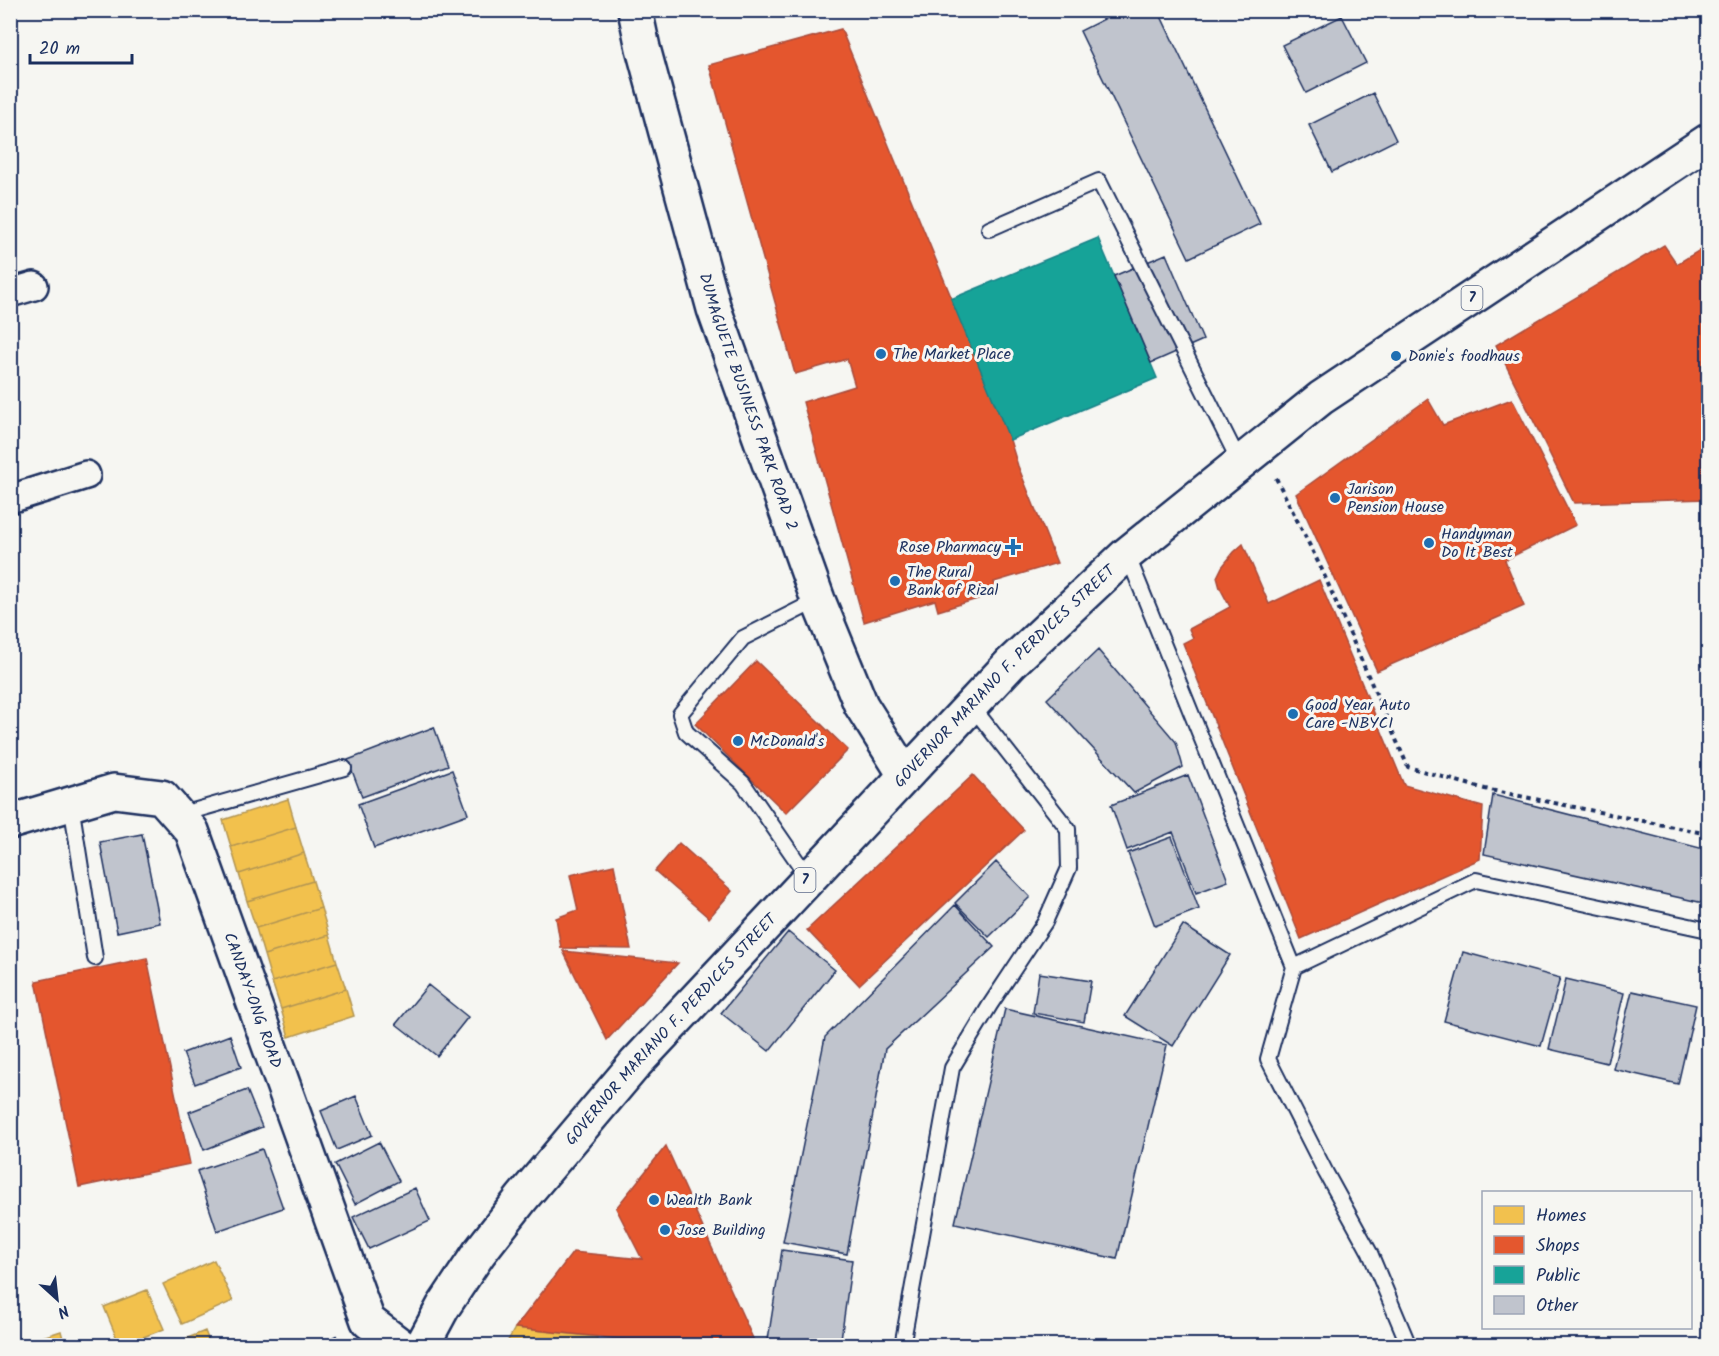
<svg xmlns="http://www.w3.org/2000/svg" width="1719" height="1356" font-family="Kalam,sans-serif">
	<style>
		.homes { fill: #f2c14e; stroke: #b29553; stroke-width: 1.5 }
		.shops { fill: #e4572e; stroke: #a84b3c; stroke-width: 1.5 }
		.public { fill: #17a398; stroke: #188087; stroke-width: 1.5 }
		.building { fill: #c0c4cd; stroke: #1b2f5e; stroke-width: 1.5 }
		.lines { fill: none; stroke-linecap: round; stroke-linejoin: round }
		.lane-casing { stroke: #1b2f5e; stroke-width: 18 }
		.street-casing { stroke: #1b2f5e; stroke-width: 32 }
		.secondary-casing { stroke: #1b2f5e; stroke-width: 38 }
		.primary-casing { stroke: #1b2f5e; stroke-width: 38 }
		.path { stroke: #1b2f5e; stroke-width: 4; stroke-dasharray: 4.5 4.5; stroke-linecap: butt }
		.lane { stroke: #f6f6f2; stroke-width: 14 }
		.street { stroke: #f6f6f2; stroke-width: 27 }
		.secondary { stroke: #f6f6f2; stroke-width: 33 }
		.primary { stroke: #f6f6f2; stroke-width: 33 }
		.poi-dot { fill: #1f6fb2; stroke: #f6f6f2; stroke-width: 2 }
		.labels { text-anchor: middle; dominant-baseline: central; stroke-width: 6; stroke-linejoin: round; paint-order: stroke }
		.shield { fill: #f6f6f2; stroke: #5d6b8a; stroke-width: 1.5 }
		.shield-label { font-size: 15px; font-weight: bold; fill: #1b2f5e }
		.poi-label { font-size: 16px; fill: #1b2f5e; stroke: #f6f6f2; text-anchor: start }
		.street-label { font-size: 16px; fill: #1b2f5e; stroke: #f6f6f2 }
	</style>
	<rect width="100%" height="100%" fill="#f6f6f2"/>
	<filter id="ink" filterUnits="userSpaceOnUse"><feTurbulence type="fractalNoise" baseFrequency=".0167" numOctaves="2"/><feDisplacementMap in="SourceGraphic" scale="12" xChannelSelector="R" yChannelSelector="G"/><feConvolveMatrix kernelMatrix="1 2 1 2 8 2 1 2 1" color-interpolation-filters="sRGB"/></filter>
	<g filter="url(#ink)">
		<path class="homes" d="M288,799L296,827L231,847L223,820Z
			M296,827L304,853L239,874L231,847Z
			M304,853L313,881L247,901L239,874Z
			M313,881L321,908L256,928L247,901Z
			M321,908L329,935L264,955L256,928Z
			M329,935L337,962L272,982L264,955Z
			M337,962L346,989L281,1009L272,982Z
			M346,989L354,1016L289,1037L281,1009Z
			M214,1260L233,1301L182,1324L163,1284Z
			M147,1290L164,1329L120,1346L104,1307Z
			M515,1328L597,1337L596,1346H505Z
			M61,1331L65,1346H15Z
			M205,1331L211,1346H168Z"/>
		<path class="shops" d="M841,29L1010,440L1018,466L1057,563L994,582L997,593L938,611L935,600L864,622L803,402L855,386L847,359L795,374L709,65Z
			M1664,245L1677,264L1708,245V499L1574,503L1496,345Z
			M1428,399L1443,425L1512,399L1576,525L1505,560L1524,606L1377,671L1296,494Z
			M1243,544L1269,604L1319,580L1404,785L1483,807L1480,859L1301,939L1183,643L1193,638L1189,629L1230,607L1220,588L1217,577L1222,567L1234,552Z
			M756,661L848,750L786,813L695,724Z
			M973,775L1024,830L859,985L807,930Z
			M679,843L732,891L709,918L655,871Z
			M614,865L631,949L561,948L556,918L578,910L570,875Z
			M563,951L678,963L607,1040Z
			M147,958L190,1164L79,1187L36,981Z
			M666,1146L755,1343L749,1346H686L515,1328L573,1252L642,1259L616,1208Z"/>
		<path class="public" d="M1098,238L1157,378L1010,440L951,299Z"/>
		<path class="building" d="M1122,10H1158L1260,224L1189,258L1080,31Z
			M1700,10H1708V25Z
			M1342,16L1366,63L1306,93L1282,45Z
			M1373,93L1396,140L1332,172L1309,125Z
			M1166,254L1203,340L1151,363L1114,276Z
			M1098,650L1176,742L1183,767L1134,793L1047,699Z
			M434,727L448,765L362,797L348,760Z
			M452,770L468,814L374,848L358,804Z
			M1188,775L1228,881L1196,893L1173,832L1127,850L1111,805Z
			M1493,795L1708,850V904L1484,854Z
			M142,834L160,923L117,932L100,842Z
			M1172,837L1199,909L1155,926L1128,853Z
			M996,862L1030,897L989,937L955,903Z
			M955,905L994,947L885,1049L847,1254L783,1242L825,1037Z
			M1183,925L1230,955L1173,1046L1125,1016Z
			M788,932L835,970L769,1051L721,1013Z
			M1463,952L1560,978L1541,1046L1444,1021Z
			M1039,973L1091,981L1084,1022L1033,1013Z
			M1566,979L1624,993L1607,1063L1549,1049Z
			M428,985L468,1017L437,1056L396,1024Z
			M1632,991L1696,1005L1678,1084L1613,1069Z
			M1005,1009L1167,1045L1117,1259L955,1223Z
			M230,1035L241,1067L195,1084L183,1053Z
			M247,1090L262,1127L204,1150L189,1112Z
			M356,1096L372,1135L337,1150L321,1111Z
			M379,1142L399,1181L355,1204L335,1164Z
			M262,1149L283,1208L217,1231L197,1171Z
			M415,1188L430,1221L369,1249L353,1217Z
			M782,1250L852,1260L840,1346H767Z"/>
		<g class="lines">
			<g class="lane-casing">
				<path id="lane" d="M989,229L1099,181L1240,463
					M1127,554L1294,967L1268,1059L1326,1173L1370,1253L1409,1346
					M71,804L95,958
					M179,815L344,768
					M808,877L743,783L686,732L680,714L743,638L818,600
					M1294,967L1476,880L1708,930
					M902,1346L952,1068L990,1005L1045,922L1069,868L1068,829L971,705"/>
			</g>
			<g class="street-casing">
				<path id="street" d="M10,293L34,286
					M10,499L86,475"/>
			</g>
			<g class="secondary-casing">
				<g id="secondary">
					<path id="s1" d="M635,10L643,48L714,309L818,600L861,705L905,775"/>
					<path id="s2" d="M10,822L114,791L162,797L192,831L368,1321L401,1346"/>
				</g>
			</g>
			<g class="primary-casing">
				<g id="primary">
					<path id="s3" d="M422,1346L443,1307L479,1253L522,1198L636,1063L1011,663L1127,554L1321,398L1708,141"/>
				</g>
			</g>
			<path class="path" d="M1276,478L1322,570L1408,767L1485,789L1708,834
				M317,1346L338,1336"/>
			<use href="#lane" class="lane"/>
			<use href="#street" class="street"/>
			<use href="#secondary" class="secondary"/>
			<use href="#primary" class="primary"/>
		</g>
	</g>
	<g class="poi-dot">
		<circle cx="881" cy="354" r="6"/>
		<circle cx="1396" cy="356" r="6"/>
		<circle cx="1335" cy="498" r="6"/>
		<circle cx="1429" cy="543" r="6"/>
		<path d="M1010 538h6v6h6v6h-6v6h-6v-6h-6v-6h6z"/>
		<circle cx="895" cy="581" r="6"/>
		<circle cx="1293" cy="714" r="6"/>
		<circle cx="738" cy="741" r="6"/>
		<circle cx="654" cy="1200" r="6"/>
		<circle cx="665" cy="1230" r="6"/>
	</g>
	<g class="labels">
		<g class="shield">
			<rect x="1461.5" y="286" width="21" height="24" rx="4.5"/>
			<rect x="794.5" y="868" width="21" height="24" rx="4.5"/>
		</g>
		<g class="shield-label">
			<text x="1472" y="298">7</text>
			<text x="805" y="880">7</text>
		</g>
		<g class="poi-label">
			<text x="893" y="354">The Market Place</text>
			<text x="1408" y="356">Donie's foodhaus</text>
			<text x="1347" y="489">Jarison<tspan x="1347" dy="18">Pension House</tspan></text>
			<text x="1441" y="534">Handyman<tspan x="1441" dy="18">Do It Best</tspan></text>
			<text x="1001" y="547" text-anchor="end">Rose Pharmacy</text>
			<text x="907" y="572">The Rural<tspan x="907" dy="18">Bank of Rizal</tspan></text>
			<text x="1305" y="705">Good Year Auto<tspan x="1305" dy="18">Care -NBYCI</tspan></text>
			<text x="750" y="741">McDonald's</text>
			<text x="666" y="1200">Wealth Bank</text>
			<text x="677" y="1230">Jose Building</text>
		</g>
		<g class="street-label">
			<text stroke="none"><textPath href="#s1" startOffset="408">DUMAGUETE BUSINESS PARK ROAD 2</textPath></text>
			<text stroke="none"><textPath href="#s3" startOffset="890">GOVERNOR MARIANO F. PERDICES STREET</textPath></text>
			<text stroke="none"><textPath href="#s2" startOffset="382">CANDAY-ONG ROAD</textPath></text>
			<text stroke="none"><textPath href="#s3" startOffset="404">GOVERNOR MARIANO F. PERDICES STREET</textPath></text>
		</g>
	</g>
	<rect width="1719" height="1356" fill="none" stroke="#f6f6f2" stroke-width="36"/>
	<rect x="18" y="18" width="1683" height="1320" fill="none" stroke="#1b2f5e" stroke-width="2" filter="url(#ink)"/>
	<rect x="1482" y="1191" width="210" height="138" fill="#f6f6f2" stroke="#9ea6b7" stroke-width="1.5"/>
	<rect x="1494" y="1206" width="30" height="18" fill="#f2c14e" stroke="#9ea6b7" stroke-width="1.5"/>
	<text x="1536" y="1221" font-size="18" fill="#1b2f5e">Homes</text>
	<rect x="1494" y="1236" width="30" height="18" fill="#e4572e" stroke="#9ea6b7" stroke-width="1.5"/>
	<text x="1536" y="1251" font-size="18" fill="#1b2f5e">Shops</text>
	<rect x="1494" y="1266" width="30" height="18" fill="#17a398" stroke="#9ea6b7" stroke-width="1.5"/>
	<text x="1536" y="1281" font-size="18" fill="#1b2f5e">Public</text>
	<rect x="1494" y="1296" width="30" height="18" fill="#c0c4cd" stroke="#9ea6b7" stroke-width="1.5"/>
	<text x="1536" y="1311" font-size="18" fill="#1b2f5e">Other</text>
	<g transform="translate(57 1299) rotate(153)" stroke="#f6f6f2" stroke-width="4.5" paint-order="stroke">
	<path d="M0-4.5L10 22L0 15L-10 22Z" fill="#1b2f5e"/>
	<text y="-9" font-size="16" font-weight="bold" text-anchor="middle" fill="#1b2f5e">N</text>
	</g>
	<path d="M30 54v9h102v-9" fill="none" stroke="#1b2f5e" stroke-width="3"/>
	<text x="39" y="54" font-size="18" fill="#1b2f5e" stroke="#f6f6f2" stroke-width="4.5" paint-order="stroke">20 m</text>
</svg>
